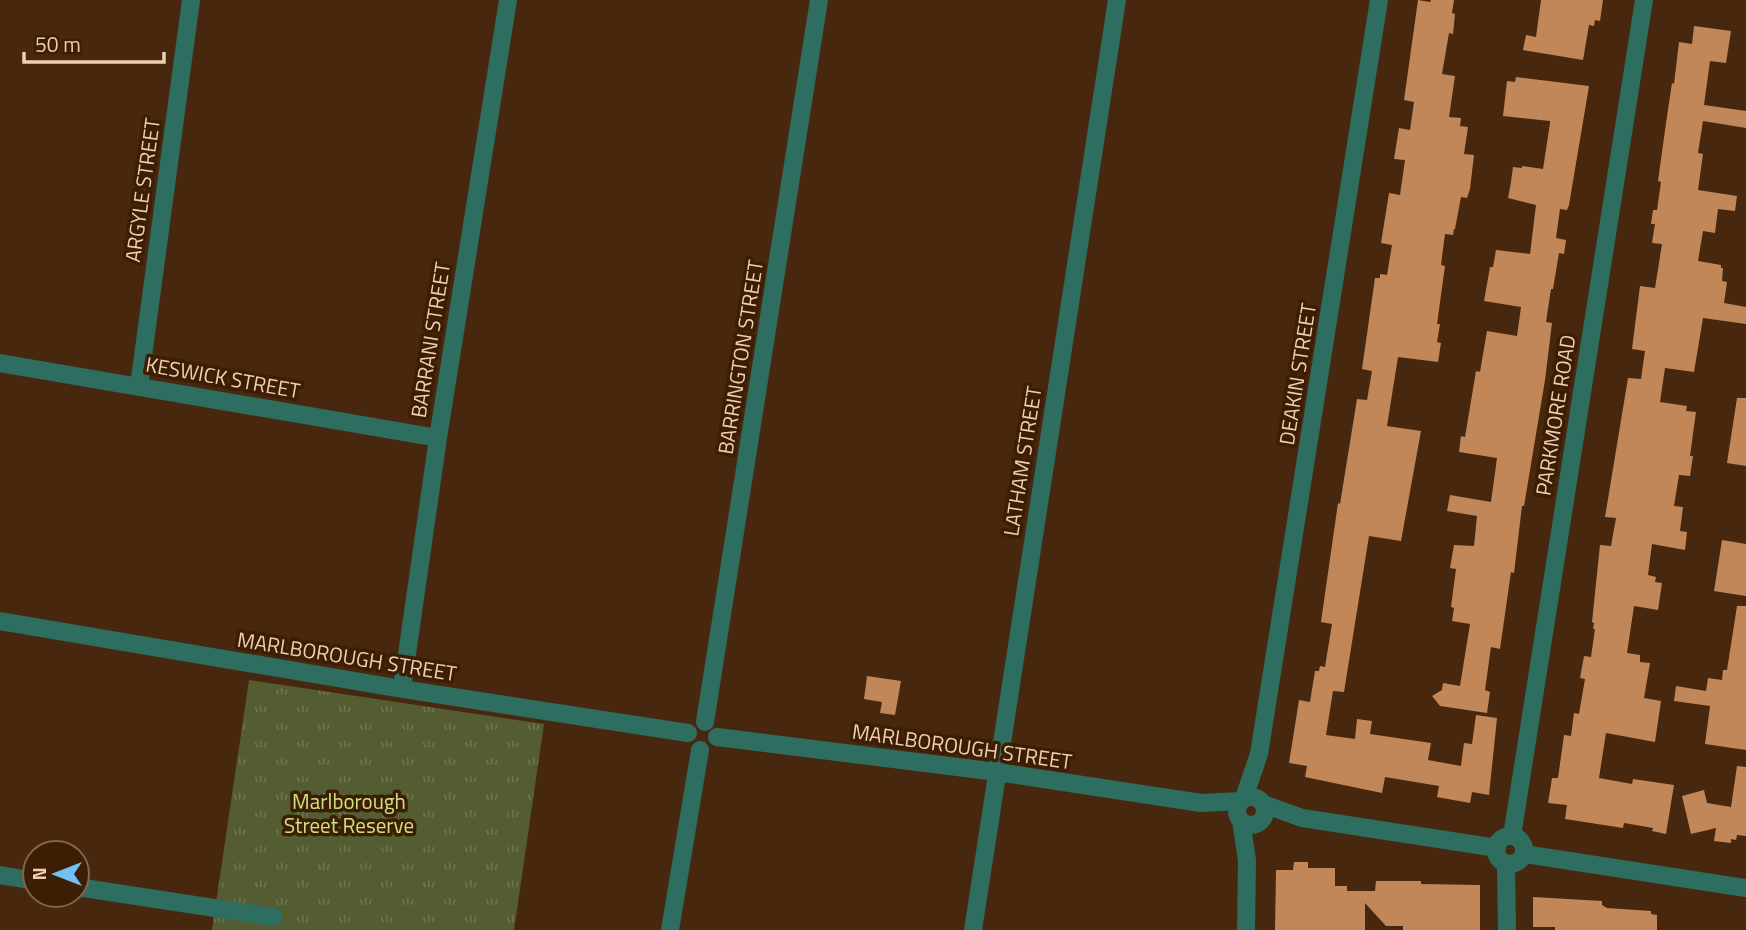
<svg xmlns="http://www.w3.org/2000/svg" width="1746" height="930" font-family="'Titillium Web',sans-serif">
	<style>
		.park { fill: url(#park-tufts) }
		.building { fill: #c28759 }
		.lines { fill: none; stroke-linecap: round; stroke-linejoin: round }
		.minor { stroke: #2d6e61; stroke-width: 18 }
		.labels { text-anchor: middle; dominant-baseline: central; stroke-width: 7; stroke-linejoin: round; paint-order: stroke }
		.street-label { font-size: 21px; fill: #f0ceb6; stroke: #3c1e04 }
		.park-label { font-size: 21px; fill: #cee17f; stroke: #3c1e04 }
	</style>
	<defs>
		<pattern id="park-tufts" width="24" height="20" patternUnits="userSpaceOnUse" patternTransform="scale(1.75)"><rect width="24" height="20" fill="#545d31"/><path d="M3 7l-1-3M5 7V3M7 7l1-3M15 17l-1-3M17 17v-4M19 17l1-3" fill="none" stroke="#6d734d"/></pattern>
	</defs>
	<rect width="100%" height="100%" fill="#47280e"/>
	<path class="park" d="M249,680L544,724L514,930H212Z"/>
	<path class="building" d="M1418,0L1430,2L1431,0H1454L1452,13L1455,14L1453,34L1449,33L1442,74L1455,76L1449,117L1461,118L1460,126L1468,127L1464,154L1474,155L1470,189L1467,198L1461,197L1455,229H1454L1453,235L1445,234L1441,265L1445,266L1437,324H1440L1437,342L1441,343L1438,362L1398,357L1387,426L1421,431L1401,541L1369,536L1344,692L1333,691L1326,735L1355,739L1357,719L1372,721L1370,734L1431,743L1428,760L1461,766L1464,743L1472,744L1476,715L1497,718L1489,795L1472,792L1470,803L1437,797L1439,786L1385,777L1382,793L1305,777L1307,766L1289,763L1299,700L1310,702L1315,671H1319L1320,666L1325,667L1332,624L1321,622L1338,503L1340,504L1357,399L1367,400L1372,371L1362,369L1375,278H1380V274L1387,275L1392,245L1381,243L1389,193L1400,195L1405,160L1394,159L1399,128L1410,130L1414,102L1404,100Z
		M1541,0H1603L1600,21L1595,20L1594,26L1589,25L1583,60L1523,50L1526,35L1536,37Z
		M1694,26L1731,31L1726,63L1710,61L1704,105L1746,111V128L1703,121L1698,153L1703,154L1698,190L1737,196L1735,211L1718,209L1715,233L1703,231L1698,261L1721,265V268H1723L1722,281L1727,282L1724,303L1746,307V324L1703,318L1694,372L1665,368L1660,402L1687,406L1686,411L1696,412L1690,456H1693L1690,476L1679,475L1674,506L1683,507L1680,531L1687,532L1685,550L1652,544L1648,575L1656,577L1655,582L1662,583L1658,610L1634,606L1627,653L1640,655V662L1650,663L1644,698L1661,701L1655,742L1606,733L1599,778L1632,784L1633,779L1674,785L1666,834L1652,831L1653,828L1624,823L1623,828L1565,819L1567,805L1548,803L1552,778H1558L1564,735L1571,736L1574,713L1579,714L1585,679L1580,678L1584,656L1591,657L1595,629H1593L1594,623L1592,622L1600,545L1611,546L1616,518L1605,517L1628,378L1641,379L1645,351L1632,349L1640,286L1655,288L1662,244L1652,243L1655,224H1651L1653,210H1657L1661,182L1658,181L1666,123L1672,83L1674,84L1679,42L1692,44Z
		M1516,77L1589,86L1569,205L1567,210L1560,209L1556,238L1566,240L1564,254L1559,253L1553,289H1551L1546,322L1552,323L1545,380L1524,506H1522L1514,573L1511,572L1500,649L1491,647L1485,690L1490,692L1487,713L1440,706L1432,696L1442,690L1443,683L1460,686L1470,624L1452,621L1454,608L1451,607L1456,569L1450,568L1454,545L1474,546L1477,516L1447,511L1450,495L1491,502L1497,458L1459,452L1461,436L1465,437L1476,371L1480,372L1487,331L1517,336L1521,307L1484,301L1490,267H1493L1496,250L1530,254L1536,205L1508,198L1511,182L1513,167L1522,168V166L1543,169L1550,123V121L1503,116L1507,81L1515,82Z
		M1737,398H1746V466L1727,463Z
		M1722,540L1746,544V596L1714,591Z
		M1737,606H1746V750L1705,744L1710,706L1674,701L1676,686L1706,691L1708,678L1722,680L1723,670H1727Z
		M867,676L901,681L895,715L880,713L882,702L864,699Z
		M1737,766L1746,767V836L1737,835L1736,840L1731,839V843L1714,841L1716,828L1691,834L1682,796L1704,790L1707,803L1731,807Z
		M1294,862H1308V868H1335V886H1347V891H1375L1376,881H1421V884L1480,885V930H1403V926H1386L1365,903V930H1275L1276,870H1293Z
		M1533,897L1602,901V905L1607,908L1651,911V914L1657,915V930H1555V927H1533Z"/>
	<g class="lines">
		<path class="minor" d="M0,363L438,438
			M139,386L191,0
			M0,621L402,689L688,733
			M402,689L438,438L508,0
			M705,722L819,0
			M717,737L997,772L1201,803L1240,801
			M1237 811a14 14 0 1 1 28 0a14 14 0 1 1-28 0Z
			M1244,798L1259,754L1379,0
			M1263,804L1302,818L1497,848
			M1241,821L1247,860L1246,930
			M1512,836L1644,0
			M1496 850a14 14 0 1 1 28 0a14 14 0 1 1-28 0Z
			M1524,854L1746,888
			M1506,864L1507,930
			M0,875L35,881
			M77,887L273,917
			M670,930L700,750
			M973,930L1117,0"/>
	</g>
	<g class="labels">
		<g class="street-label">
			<text transform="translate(142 190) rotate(-82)">ARGYLE STREET</text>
			<text transform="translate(430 340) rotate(-81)">BARRANI STREET</text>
			<text transform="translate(740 357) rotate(-81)">BARRINGTON STREET</text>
			<text transform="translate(1297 374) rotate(-81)">DEAKIN STREET</text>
			<text transform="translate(223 377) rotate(10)">KESWICK STREET</text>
			<text transform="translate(1555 415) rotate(-81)">PARKMORE ROAD</text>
			<text transform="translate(1022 461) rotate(-81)">LATHAM STREET</text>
			<text transform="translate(347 656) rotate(9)">MARLBOROUGH STREET</text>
			<text transform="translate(962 746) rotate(8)">MARLBOROUGH STREET</text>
		</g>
		<g class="park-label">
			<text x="349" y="801">Marlborough<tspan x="349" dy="24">Street Reserve</tspan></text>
		</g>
	</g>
	<g transform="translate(56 874) rotate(270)"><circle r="33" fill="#3c1e04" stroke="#84644b" stroke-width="2"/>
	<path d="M0-5L12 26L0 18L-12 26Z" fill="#71c1f5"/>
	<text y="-10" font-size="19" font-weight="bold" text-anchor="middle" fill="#f0ceb6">N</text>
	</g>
	<path d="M24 52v10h140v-10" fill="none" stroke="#f0ceb6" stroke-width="3.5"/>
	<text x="35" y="52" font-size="21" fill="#f0ceb6" stroke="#3c1e04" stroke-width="5" paint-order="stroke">50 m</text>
</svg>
